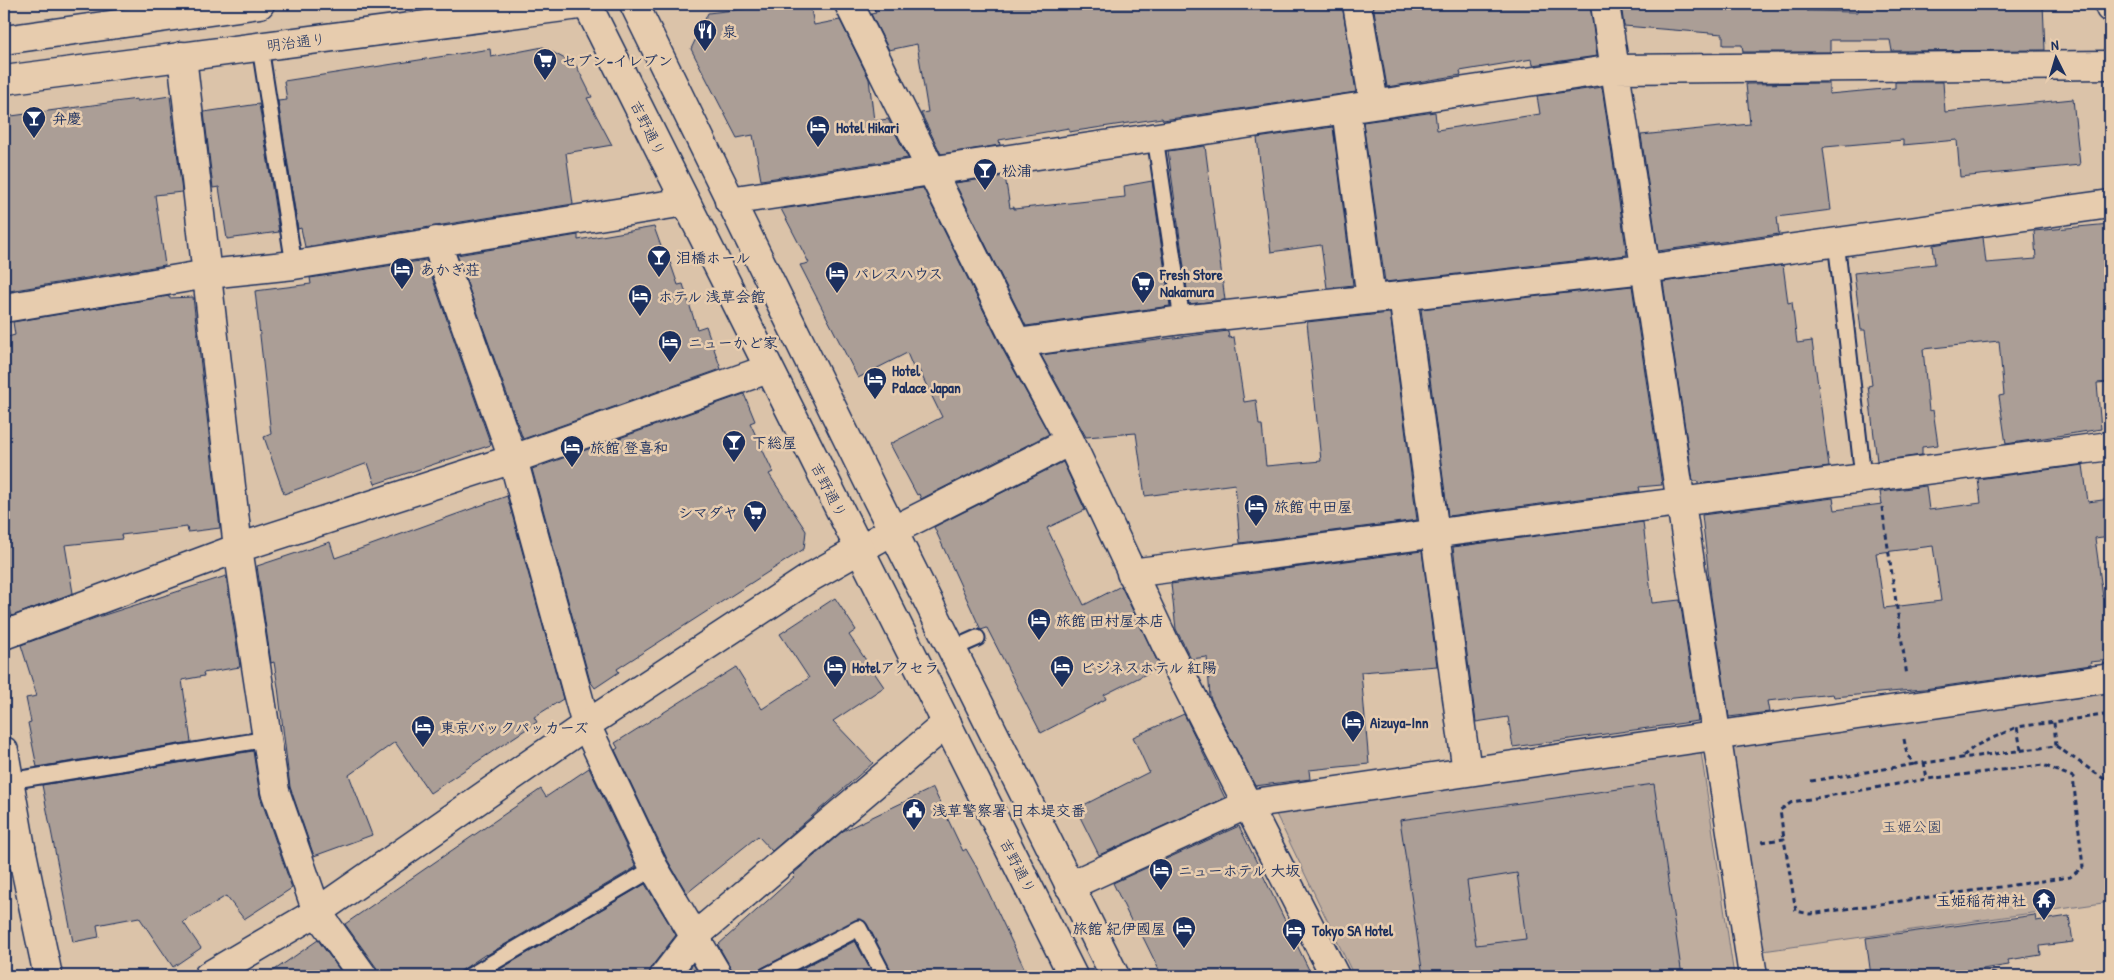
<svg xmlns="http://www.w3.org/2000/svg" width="2114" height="980" font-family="'Patrick Hand','Klee One',sans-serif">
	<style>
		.green { fill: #bfad9e; stroke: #6d6e7e }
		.building { fill: #ab9e96; stroke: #1b2f5e; fill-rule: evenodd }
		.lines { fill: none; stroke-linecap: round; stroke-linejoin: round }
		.service-casing { stroke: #1b2f5e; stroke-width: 19 }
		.minor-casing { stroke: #1b2f5e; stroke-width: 31 }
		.tertiary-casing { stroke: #1b2f5e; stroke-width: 31 }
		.secondary-casing { stroke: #1b2f5e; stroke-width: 31 }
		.primary-casing { stroke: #1b2f5e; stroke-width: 31 }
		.path { stroke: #1b2f5e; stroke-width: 3; stroke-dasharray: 5 4; stroke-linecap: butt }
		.service { stroke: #e7ccae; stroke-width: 15 }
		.minor { stroke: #e7ccae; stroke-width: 28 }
		.tertiary { stroke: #e7ccae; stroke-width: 28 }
		.secondary { stroke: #e7ccae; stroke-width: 28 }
		.primary { stroke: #e7ccae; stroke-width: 28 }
		.labels { text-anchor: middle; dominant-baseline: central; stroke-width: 5; stroke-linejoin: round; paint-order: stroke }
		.poi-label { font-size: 15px; font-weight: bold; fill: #1b2f5e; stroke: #e7ccae; text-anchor: start }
		.street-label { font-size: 15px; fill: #1b2f5e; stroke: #e7ccae }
		.park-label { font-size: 15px; fill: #2b3c64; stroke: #e7ccae }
	</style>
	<rect width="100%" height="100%" fill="#dbc3a9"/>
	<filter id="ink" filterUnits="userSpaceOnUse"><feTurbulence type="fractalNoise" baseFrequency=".02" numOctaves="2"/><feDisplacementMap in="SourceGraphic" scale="10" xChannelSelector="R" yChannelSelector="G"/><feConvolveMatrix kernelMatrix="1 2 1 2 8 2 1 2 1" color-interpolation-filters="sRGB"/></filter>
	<g filter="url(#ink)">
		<path class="green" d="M2110,693V902L1763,951L1733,747Z
			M1701,752L1734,976H1354L1276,814Z"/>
		<path class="building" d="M759,4H810L814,25L840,20L869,79L874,121L888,119L908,158L761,180L753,135L737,138L691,49L708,13L760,7Z
			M872,4H1342L1356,92L1163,120L1162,118L1069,132V128L999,140L1000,145L941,154L921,113L928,112L917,44L889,50L871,14L876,13Z
			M1373,4H1590L1597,56L1533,65L1532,59L1460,71L1461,75L1387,87Z
			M1621,4H1807V11L1858,12V4H2043L2045,50L1892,51L1890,40H1830V52H1743L1742,45H1723V34L1624,26Z
			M543,47L576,65L592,97L587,98L612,145L566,153L573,204L305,247L301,228L298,229L278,101L287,100L284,81L490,49L491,57Z
			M1895,82H1943L1945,112L2073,99L2080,165L1960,177L1957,140L1903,145V140L1825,147L1823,148L1831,210L1777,217L1779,234L1658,251L1641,135L1750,124L1746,84L1829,83V94L1895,88Z
			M1602,87L1627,255L1385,282L1363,122L1435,112L1437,130L1540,114L1537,96Z
			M170,96L182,192L155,195L165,265L9,291L4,255V117L137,99V101Z
			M259,104L279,232L227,239L219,187L213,188L204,112Z
			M1333,127L1353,285L1327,288L1321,245L1271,252L1257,138Z
			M1205,146L1225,300L1189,304L1168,151Z
			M1005,176L1010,208L1014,207V209L1125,197L1124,186L1152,181L1170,306L1026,326L955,183Z
			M923,188L1003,350L1049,434L921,499L919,494L917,495L890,444L942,417L919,370L915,372L907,353L858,378L800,265L809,263L781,209Z
			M2110,224V382L2097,383L2101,429L2006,444L1999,396L2004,395L1999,341L1923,349L1929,411L1933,410L1938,445L1922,447V455L1877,461L1868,386L1872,385L1865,330H1861L1854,273L1935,264L1933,245L1983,237L1986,263L2036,259L2034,231Z
			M654,227L667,263L670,262L678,285L683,284L697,329L706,326L721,369L523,439L457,255L578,235V240Z
			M426,260L491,445L375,484L368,463L284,494L264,437L271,434L255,291L311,284L310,278Z
			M1783,265L1788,303L1792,302L1797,343L1812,341L1829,467L1698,484V481H1693L1663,282Z
			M1632,286L1662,485L1639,487L1640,491L1448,516L1421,309Z
			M169,296V298L193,297L220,528L188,532L187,527L121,535L122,539L65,545L73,593L12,616L9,606H4V338L15,335L13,322Z
			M1390,313L1417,520L1240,543L1235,484L1145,496L1136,433L1086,437L1041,355L1228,331L1229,338L1234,337L1244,402L1256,400L1259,425H1262L1266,466L1321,461L1307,322Z
			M744,394L755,421L750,423L773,472L769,474L806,531L804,549L617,669L619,672L595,688L590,681L532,469Z
			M1063,462L1085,510L1047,528L1084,605L1121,586L1160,667L1104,695L1106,699L1041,733L987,628L981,630L934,527Z
			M2083,465L2088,502L2110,499V536L2095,538L2103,597L2110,596V660L2090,662L2091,665L1924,689L1834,697L1833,694L1767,701L1769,712L1729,717L1711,596L1702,515L1833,498L1835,510L1882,504L1880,492L1926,486L1929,510L1981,503L1978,479ZM1933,546L1941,601L1884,608L1876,553Z
			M507,496L563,699L534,717L537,722L430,793L395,742L349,775L372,835L314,856L290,787L278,687L274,662L271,663L257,566L330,542L335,558Z
			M1643,522L1652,603L1680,600L1698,721L1513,747L1508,717L1476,722L1453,547Z
			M1422,551L1437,666L1361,672L1369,764L1309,770L1310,779L1255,786L1210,697L1207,657L1191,659L1176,629L1171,584Z
			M226,576L240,667L203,673L204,676L182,680L191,742L37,767L28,723L31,722L26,698L37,696L21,645L98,617Z
			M835,598L856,630L849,635L884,687L833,721L873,763L772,851L758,836L687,893L668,861L615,750L618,748L615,743L736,667L762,709L809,678L780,634Z
			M1184,714L1225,798L1099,855L1076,809L1149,772L1133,737Z
			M253,751L260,796L292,888L244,919L226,896L183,922L201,948L173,967L139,917L97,925L99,937L73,942L42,785Z
			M589,768L636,867L487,955L486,954L453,976H378L376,967L345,924L541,789L546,797Z
			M1654,784L1682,976H1423L1400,820ZM1517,873L1526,939L1476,945L1467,881Z
			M933,788L963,851L966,849L977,868L1028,976H893L867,924L859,919L762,968L750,976H734L731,968L718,945L795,876L793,874L843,831Z
			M1239,826L1312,976H1162L1139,929L1136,931L1113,883Z
			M645,884L676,935L652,966L649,976H500L497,971Z
			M2035,915L2036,921L2069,916L2073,942L2040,946L2041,955L2008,960L2009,965L1956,973L1957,976H1920V971L1871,976L1866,938Z
			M318,940L344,976H266Z
			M855,941L874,976H800L797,971Z
			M693,964L700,976H684Z"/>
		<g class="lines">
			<g class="service-casing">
				<path id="service" d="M260,47L294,265
					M1155,137L1182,320
					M1836,241L1863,477
					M952,649L977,638
					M9,781L268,739
					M470,976L654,868
					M766,976L859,928L884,976"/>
			</g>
			<g class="minor-casing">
				<path id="minor" d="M849,4L1017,343L1070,441L1166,645L1335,976
					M1357,4L1374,104
					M1605,4L1753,976
					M182,56L238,548L275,791L317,912L363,976
					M1346,109L1371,299
					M729,201L1614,69L2110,65
					M436,241L513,459L586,725L654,868L718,976
					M1403,296L1467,772
					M4,308L208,274L294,265L685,202
					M1017,343L1182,320L1645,269L2110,204
					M892,531L1070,441
					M1131,573L2110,446
					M4,635L238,548L513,459L768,369
					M4,856L21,848
					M1069,886L1248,804L2110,678
					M664,976L695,936L947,723"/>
			</g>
			<g class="tertiary-casing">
				<path id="tertiary" d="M2110,4V8
					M4,751L21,848L48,976
					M208,976L317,912L586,725L811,577L892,531"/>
			</g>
			<g class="secondary-casing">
				<path id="secondary" d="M587,4L1073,976
					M634,4L874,493L1115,976"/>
			</g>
			<g class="primary-casing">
				<path id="primary" d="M4,40L260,4
					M4,80L587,4"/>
			</g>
			<path class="path" d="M1882,507L1907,676
				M2105,715L2110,758
				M1904,739L1907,755L1915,764L2056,746L2054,722L2110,714
				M2056,746L2110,783
				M2021,750L2017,727L2054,722
				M1963,756L1975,746L2017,727
				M1924,762L1927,779
				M1811,781L1915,764
				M1762,842L1784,839L1796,911L1810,914L2070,877L2083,867L2073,777L2043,765L1927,779L1792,802L1780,810L1784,839
				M1991,973L2005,976
				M2032,974V976"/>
			<use href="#service" class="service"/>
			<use href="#minor" class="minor"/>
			<use href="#tertiary" class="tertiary"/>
			<use href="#secondary" class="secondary"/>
			<use href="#primary" class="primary"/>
		</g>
	</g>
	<defs>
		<g id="restaurant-pin" transform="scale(1.25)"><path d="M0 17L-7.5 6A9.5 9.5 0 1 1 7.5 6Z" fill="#1b2f5e" stroke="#e7ccae"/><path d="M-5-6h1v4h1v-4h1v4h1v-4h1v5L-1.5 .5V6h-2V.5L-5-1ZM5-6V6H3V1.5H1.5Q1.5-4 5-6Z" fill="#fff"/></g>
		<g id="supermarket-pin" transform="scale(1.25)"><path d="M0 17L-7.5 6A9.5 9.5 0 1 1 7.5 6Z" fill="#1b2f5e" stroke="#e7ccae"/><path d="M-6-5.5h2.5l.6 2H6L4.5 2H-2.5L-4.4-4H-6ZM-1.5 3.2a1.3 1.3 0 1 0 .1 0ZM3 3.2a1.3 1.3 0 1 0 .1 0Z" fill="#fff"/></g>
		<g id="bar-pin" transform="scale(1.25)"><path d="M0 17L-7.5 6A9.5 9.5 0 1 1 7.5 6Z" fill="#1b2f5e" stroke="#e7ccae"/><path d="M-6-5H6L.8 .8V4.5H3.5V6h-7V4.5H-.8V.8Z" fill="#fff"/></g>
		<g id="hotel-pin" transform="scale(1.25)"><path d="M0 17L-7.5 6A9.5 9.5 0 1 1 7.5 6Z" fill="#1b2f5e" stroke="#e7ccae"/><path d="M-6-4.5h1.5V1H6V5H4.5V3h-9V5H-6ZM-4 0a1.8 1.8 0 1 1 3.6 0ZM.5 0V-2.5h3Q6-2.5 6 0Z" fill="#fff"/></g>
		<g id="civic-pin" transform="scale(1.25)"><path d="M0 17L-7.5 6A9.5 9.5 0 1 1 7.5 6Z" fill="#1b2f5e" stroke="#e7ccae"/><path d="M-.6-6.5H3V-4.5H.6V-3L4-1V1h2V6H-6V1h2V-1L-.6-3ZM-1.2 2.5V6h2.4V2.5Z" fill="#fff"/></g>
		<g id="temple-pin" transform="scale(1.25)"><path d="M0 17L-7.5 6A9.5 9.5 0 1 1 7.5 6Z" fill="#1b2f5e" stroke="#e7ccae"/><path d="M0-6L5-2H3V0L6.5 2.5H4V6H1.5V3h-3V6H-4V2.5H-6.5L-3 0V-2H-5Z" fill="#fff"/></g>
	</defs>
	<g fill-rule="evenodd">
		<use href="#restaurant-pin" x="705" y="31"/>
		<use href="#supermarket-pin" x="545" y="60"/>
		<use href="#bar-pin" x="34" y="118"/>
		<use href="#hotel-pin" x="818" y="127"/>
		<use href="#bar-pin" x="985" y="170"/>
		<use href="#bar-pin" x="659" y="257"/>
		<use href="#hotel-pin" x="402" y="269"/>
		<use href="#hotel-pin" x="837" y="273"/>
		<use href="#supermarket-pin" x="1143" y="283"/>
		<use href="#hotel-pin" x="640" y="296"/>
		<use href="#hotel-pin" x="670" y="342"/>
		<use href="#hotel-pin" x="875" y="379"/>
		<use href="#bar-pin" x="734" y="442"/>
		<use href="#hotel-pin" x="572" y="447"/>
		<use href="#hotel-pin" x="1256" y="506"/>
		<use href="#supermarket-pin" x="755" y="512"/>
		<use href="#hotel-pin" x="1039" y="620"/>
		<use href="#hotel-pin" x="835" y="667"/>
		<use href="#hotel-pin" x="1062" y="667"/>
		<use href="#hotel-pin" x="1353" y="722"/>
		<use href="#hotel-pin" x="423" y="727"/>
		<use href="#civic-pin" x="914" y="810"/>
		<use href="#hotel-pin" x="1161" y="870"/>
		<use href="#temple-pin" x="2044" y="900"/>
		<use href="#hotel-pin" x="1184" y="928"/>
		<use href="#hotel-pin" x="1294" y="930"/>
	</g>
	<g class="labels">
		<g class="poi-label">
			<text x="722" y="31">泉</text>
			<text x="562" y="60">セブン-イレブン</text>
			<text x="52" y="118">弁慶</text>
			<text x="836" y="127">Hotel Hikari</text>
			<text x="1002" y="170">松浦</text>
			<text x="676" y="257">泪橋ホール</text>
			<text x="420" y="269">あかぎ荘</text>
			<text x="854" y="273">パレスハウス</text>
			<text x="1160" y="274">Fresh Store<tspan x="1160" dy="17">Nakamura</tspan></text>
			<text x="658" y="296">ホテル 浅草会館</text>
			<text x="688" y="342">ニューかど家</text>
			<text x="892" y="370">Hotel<tspan x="892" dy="17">Palace Japan</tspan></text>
			<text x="752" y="442">下総屋</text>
			<text x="590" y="447">旅館 登喜和</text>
			<text x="1274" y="506">旅館 中田屋</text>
			<text x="738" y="512" text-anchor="end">シマダヤ</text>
			<text x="1056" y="620">旅館 田村屋本店</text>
			<text x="852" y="667">Hotelアクセラ</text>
			<text x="1080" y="667">ビジネスホテル 紅陽</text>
			<text x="1370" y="722">Aizuya-Inn</text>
			<text x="440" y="727">東京バックパッカーズ</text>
			<text x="932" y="810">浅草警察署 日本堤交番</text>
			<text x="1178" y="870">ニューホテル 大坂</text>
			<text x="2026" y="900" text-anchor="end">玉姫稲荷神社</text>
			<text x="1166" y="928" text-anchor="end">旅館 紀伊國屋</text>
			<text x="1312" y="930">Tokyo SA Hotel</text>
		</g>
		<g class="street-label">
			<text transform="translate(296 42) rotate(-7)">明治通り</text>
			<text transform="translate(648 128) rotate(64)">吉野通り</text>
			<text transform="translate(829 490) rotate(63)">吉野通り</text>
			<text transform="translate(1018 866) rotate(63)">吉野通り</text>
		</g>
		<g class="park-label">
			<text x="1912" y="826">玉姫公園</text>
		</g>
	</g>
	<rect width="2114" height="980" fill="none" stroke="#e7ccae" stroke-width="20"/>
	<rect x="10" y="10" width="2094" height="960" fill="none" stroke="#1b2f5e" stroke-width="2" filter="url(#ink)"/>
	<g transform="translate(2056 58) rotate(355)" stroke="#e7ccae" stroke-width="4" paint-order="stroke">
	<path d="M0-4L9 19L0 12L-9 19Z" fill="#1b2f5e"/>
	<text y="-8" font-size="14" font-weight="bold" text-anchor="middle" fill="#1b2f5e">N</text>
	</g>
</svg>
